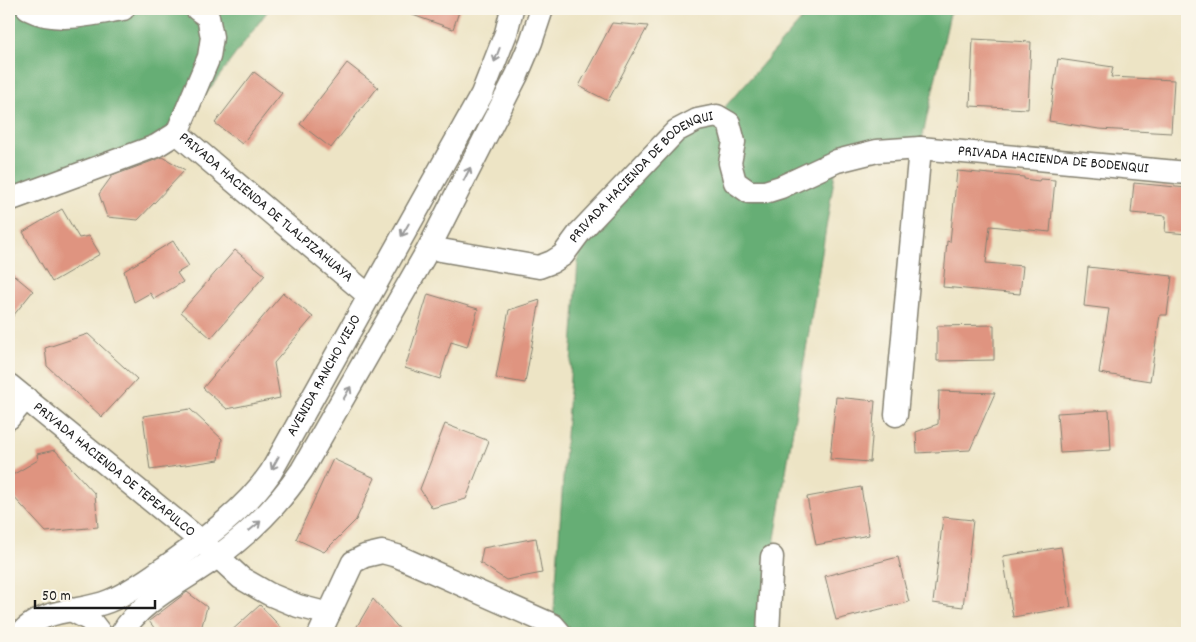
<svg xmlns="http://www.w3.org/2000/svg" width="1196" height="642" font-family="Dekko,sans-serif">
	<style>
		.forest { fill: #66ae74; stroke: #416548 }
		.building { fill: #df9480 }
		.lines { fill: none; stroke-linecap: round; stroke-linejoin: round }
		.minor-casing { stroke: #848070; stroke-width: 25 }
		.minor { stroke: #fff; stroke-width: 22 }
		.oneway { stroke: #999 }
		.labels { text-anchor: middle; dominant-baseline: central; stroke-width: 4; stroke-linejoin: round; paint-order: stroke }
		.street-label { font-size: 15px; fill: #1c1c1c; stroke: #fbf7ec }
	</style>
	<rect width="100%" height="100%" fill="#fbf7ec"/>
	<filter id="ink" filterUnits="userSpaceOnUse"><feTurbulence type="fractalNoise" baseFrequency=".02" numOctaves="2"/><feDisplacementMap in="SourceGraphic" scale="10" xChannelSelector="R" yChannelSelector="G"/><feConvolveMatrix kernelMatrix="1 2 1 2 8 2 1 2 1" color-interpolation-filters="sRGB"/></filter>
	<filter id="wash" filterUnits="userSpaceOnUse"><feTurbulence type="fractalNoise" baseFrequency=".0096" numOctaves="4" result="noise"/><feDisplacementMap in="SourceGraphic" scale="20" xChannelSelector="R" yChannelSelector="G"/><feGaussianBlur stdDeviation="1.12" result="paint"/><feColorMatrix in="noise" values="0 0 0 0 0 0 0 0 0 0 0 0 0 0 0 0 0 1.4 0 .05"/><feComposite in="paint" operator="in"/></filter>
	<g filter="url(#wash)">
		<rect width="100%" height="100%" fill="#ede4c5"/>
		<path class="forest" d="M9,9H269L177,133L9,200Z
			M811,9H951L920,148L837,161L772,557L768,633H560L553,625L580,232L676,131L717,116Z"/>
		<g id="blocks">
			<path class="building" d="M401,9H460L453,29L401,11Z
				M612,23L648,26L608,101L579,86Z
				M973,39L1031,42L1028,109L970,106Z
				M1058,59L1113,67L1111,77L1174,80L1171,133L1099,129L1049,121Z
				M347,63L378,87L331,148L300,124Z
				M254,72L282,93L242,144L215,123Z
				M163,157L185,170L138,220L107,217L99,194L112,176Z
				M957,171L1024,177V179L1039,181L1040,179L1055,180L1050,232L990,226L986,263L1023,266L1020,294L943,287L947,241L950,242Z
				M1134,183L1187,188V234L1165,232L1166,216L1131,213Z
				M62,209L79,238L89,236L100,254L52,282L23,232Z
				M173,241L189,266L177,273L183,282L154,299L150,293L134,302L124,271Z
				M235,250L265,275L211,338L181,312Z
				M1088,267L1172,276L1167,315H1160L1150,381L1099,373L1109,309L1084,306Z
				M9,271L33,291L9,321Z
				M283,293L313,317L274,363L280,398L227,409L203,388Z
				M428,294L478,309L467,347L451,342L440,379L405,368Z
				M540,300L525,383L496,378L509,310Z
				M994,325V360L937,361V326Z
				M88,334L137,379L102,417L47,366L45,348Z
				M939,391L995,393L970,450L917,453L916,432L938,424Z
				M836,397L875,401L870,462L830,459Z
				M190,409L222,439L219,460L150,470L143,416Z
				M1109,410L1111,450L1060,453L1057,413Z
				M445,424L489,441L466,499L432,508L420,489Z
				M55,450L95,494L98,527L46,532L10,493L9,477L38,460L37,454Z
				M333,459L375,478L356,520L324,552L296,539Z
				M861,487L869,535L816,545L807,497Z
				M943,517L973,520L963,607L933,603Z
				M536,538L542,573L506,580L480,563L483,548Z
				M1061,547L1071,607L1013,617L1003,556Z
				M898,557L909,602L836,620L825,576Z
				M187,592L207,607L200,633H158L149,621Z
				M373,599L403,633H353Z
				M260,605L286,633H229Z"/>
		</g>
	</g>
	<g filter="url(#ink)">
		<use href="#blocks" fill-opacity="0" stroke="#848070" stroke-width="1"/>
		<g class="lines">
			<g class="minor-casing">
				<g id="minor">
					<path d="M28,9C57,24 93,14 123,9"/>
					<path id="s1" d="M177,133L368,295"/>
					<path d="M177,133L209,57L212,37L208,17L197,9"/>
					<path d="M9,200L156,146L177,133"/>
					<path id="s2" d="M429,248L539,267L552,262L563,255L580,232L676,131L697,120L717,116L729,123L734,142L730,163L735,182L749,192H765L781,187L837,161L877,151L920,148L1187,173"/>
					<path id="s3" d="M9,385L202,542L241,578L269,594L298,606L329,614"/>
					<path d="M896,415L920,148"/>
					<path d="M9,418L26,398"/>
					<path d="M69,609L90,620L100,633"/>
					<path id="s4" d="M21,633C44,607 80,613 109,601C129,593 146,580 164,568C203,540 244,511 271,472L482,94L506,33L512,9"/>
					<path d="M122,633C141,600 186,580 217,557C251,532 278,506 302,470L429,248L517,75L531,42L542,9"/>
					<path d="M320,633L353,562L365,556L382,552L397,556L553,625L560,633"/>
					<path d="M768,633L772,557"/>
				</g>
			</g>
			<use href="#minor" class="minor"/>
		</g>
		<defs><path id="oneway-shaft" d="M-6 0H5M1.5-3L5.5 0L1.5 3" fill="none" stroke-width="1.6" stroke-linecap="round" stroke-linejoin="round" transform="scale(1.25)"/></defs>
		<g class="oneway">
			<use href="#oneway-shaft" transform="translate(497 55) rotate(111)"/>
			<use href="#oneway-shaft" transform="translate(467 174) rotate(-63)"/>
			<use href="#oneway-shaft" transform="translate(405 230) rotate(120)"/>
			<use href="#oneway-shaft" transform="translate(347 393) rotate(-60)"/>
			<use href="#oneway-shaft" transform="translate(275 463) rotate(119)"/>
			<use href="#oneway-shaft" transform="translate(255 526) rotate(-40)"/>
		</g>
	</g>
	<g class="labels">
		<g class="street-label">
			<text stroke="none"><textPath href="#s2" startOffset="755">PRIVADA HACIENDA DE BODENQUI</textPath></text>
			<text stroke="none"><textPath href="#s2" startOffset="251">PRIVADA HACIENDA DE BODENQUI</textPath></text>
			<text stroke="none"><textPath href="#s1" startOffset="116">PRIVADA HACIENDA DE TLALPIZAHUAYA</textPath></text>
			<text stroke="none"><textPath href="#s4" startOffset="414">AVENIDA RANCHO VIEJO</textPath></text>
			<text stroke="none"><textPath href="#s3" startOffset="135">PRIVADA HACIENDA DE TEPEAPULCO</textPath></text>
		</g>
	</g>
	<rect width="1196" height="642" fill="none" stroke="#fbf7ec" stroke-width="30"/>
	<path d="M35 600v8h120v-8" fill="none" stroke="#1c1c1c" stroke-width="2.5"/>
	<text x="42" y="600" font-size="15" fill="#1c1c1c" stroke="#fbf7ec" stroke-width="4" paint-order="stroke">50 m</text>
</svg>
